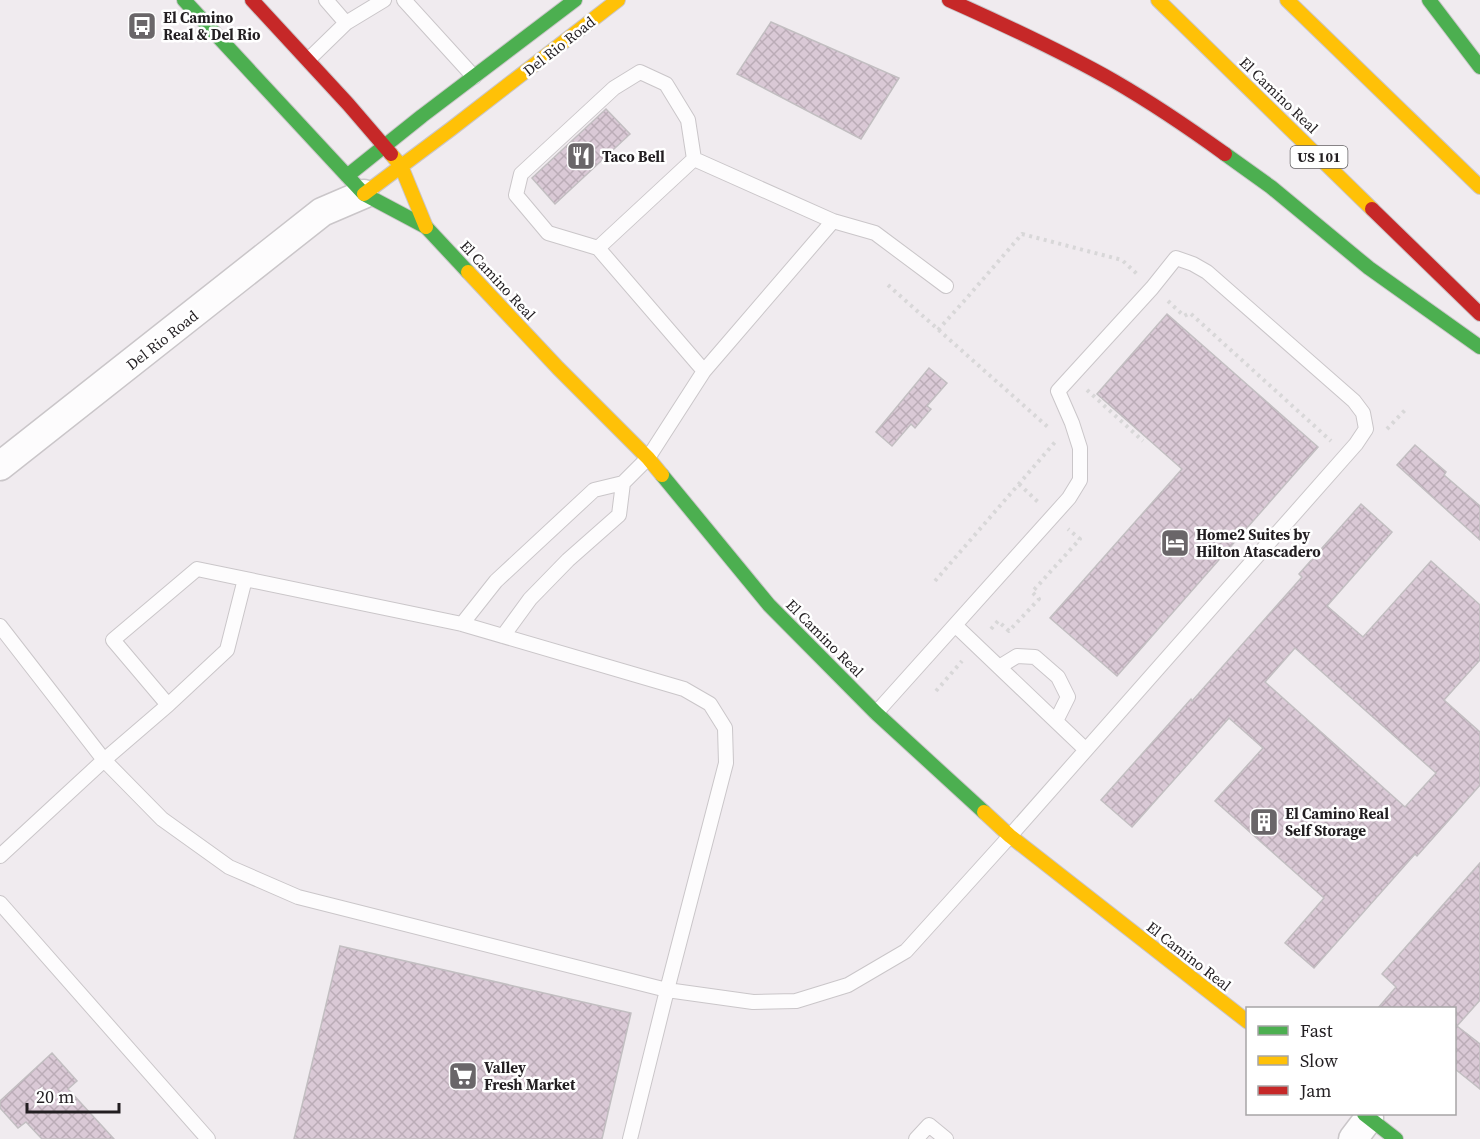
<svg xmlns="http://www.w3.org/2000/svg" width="1480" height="1139" font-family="'Source Serif 4',serif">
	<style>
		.building { fill: url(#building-cross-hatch); stroke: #c2bec1; stroke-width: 1.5; fill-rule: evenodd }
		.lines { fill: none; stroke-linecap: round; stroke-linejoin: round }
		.lane-casing { stroke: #cac6c9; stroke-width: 16 }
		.street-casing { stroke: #cac6c9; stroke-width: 31 }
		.fast-casing { stroke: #cac6c9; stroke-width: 16 }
		.slow-casing { stroke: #cac6c9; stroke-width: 16 }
		.jam-casing { stroke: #cac6c9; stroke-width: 16 }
		.path { stroke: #d8d7d8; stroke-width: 4; stroke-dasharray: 3 4.5; stroke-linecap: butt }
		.lane { stroke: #fdfcfd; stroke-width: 14 }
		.street { stroke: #fdfcfd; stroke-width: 28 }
		.fast { stroke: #4caf50; stroke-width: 14 }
		.slow { stroke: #ffc107; stroke-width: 14 }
		.jam { stroke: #c62828; stroke-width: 14 }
		.labels { text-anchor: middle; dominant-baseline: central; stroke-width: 5; stroke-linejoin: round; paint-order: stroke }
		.shield { fill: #fff; stroke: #646264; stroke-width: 1.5 }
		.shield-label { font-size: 14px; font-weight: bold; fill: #221e21 }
		.poi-label { font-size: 15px; font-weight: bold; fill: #221e21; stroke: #fff; text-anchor: start }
		.street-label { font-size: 15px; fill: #221e21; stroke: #fff }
	</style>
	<defs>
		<pattern id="building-cross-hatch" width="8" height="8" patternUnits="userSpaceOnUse" patternTransform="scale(1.5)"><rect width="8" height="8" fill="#dac9d6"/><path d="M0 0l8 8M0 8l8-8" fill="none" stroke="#bbacb7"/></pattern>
	</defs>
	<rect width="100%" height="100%" fill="#f0ebef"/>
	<path class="building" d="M771,22L899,78L861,139L737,74Z
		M606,109L630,134L555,204L532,178Z
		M1167,314L1318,447L1117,676L1050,618L1182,469L1097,394Z
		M929,368L947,383L927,406L931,409L915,428L911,424L892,446L876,432Z
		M1415,445L1446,472L1444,475L1480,506V540L1397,465Z
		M1361,504L1392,532L1327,606L1363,637L1431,561L1480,605V660L1444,700L1480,732V785L1417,856L1415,854L1314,968L1285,943L1324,898L1215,801L1263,748L1229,718L1132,827L1101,800L1191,699L1192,701L1302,577L1299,574ZM1295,648L1436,773L1405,807L1265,682Z
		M1480,863V1000L1457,1026L1480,1044V1089L1455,1069V1008H1378L1396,987L1382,974Z
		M340,946L631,1013L602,1139H294Z
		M52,1053L77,1081L68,1089L114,1139H42L26,1122L18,1128L0,1108V1101Z"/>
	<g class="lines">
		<g class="lane-casing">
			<path id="lane" d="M326,0L346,23
				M404,0L474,77
				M308,60L346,23L384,0
				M833,221L875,233L946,286
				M598,248L548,233L516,195L521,174L614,88L640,72L666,84L688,120L694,159
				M462,624L496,581L594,490L623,483L648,458L704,371L833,221L694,159L598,248L704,371
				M955,625L1085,749
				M0,626L104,760L162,819L229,867L298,897L667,990L726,763L725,728L710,704L684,689L462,624L197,569L113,640L168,705L227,650L245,579
				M503,636L530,599L568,560L619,515L623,483
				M999,667L1017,656L1035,657L1058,677L1068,697L1056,721
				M0,856L104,760L168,705
				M0,903L208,1139
				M630,1139L667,990L753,1002L796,1001L848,985L906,951L1010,836L1356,444L1366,429L1363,413L1354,401L1207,272L1193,264L1176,258L1152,288L1058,391L1072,423L1080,448V480L1069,498L876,713
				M916,1139L929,1125L946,1139"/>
		</g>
		<g class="street-casing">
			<path id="street" d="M0,466L322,212L364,194
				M1353,1139L1369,1118"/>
		</g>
		<g class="fast-casing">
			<path id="fast" d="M184,0L364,194L426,227L468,272
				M1429,0L1480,67
				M1225,154L1271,187L1369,268L1480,347
				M347,176L422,116L575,0
				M662,475L769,605L876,713L984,812
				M1364,1114L1396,1139"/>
		</g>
		<g class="slow-casing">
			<path id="slow" d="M1158,0L1372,209
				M1287,0L1480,187
				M391,154L401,166L426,227
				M364,194L451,129L618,0
				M468,272L558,368L648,458L662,475
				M984,812L1010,836L1248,1022"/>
		</g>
		<g class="jam-casing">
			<path id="jam" d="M252,0L348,104L391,154
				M949,0C1005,25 1061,51 1114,81C1152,103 1189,128 1225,154
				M1372,209L1480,314"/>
		</g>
		<path class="path" d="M888,285L1049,428
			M1168,301L1184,316L1190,313L1331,441
			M938,330L965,300L1022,234L1122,260L1137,274
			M1087,390L1143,441
			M1387,429L1406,409
			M1019,484L1038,502
			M935,581L1056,441
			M991,629L998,621L1009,631L1039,599L1032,592L1080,539L1068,529
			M936,691L962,661"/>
		<use href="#lane" class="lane"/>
		<use href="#street" class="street"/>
		<use href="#fast" class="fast"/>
		<use href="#slow" class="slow"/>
		<use href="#jam" class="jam"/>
	</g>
	<defs>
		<g id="bus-square" transform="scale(1.5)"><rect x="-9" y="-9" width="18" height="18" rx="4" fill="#6a6669" stroke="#fff"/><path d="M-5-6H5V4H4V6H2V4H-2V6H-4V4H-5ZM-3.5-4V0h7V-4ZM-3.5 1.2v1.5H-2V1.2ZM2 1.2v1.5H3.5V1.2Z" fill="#fff"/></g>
		<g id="restaurant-square" transform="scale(1.5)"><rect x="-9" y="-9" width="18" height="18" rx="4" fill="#6a6669" stroke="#fff"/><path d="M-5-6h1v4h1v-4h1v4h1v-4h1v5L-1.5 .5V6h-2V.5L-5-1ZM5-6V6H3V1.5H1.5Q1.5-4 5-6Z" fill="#fff"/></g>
		<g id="hotel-square" transform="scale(1.5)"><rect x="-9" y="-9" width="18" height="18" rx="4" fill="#6a6669" stroke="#fff"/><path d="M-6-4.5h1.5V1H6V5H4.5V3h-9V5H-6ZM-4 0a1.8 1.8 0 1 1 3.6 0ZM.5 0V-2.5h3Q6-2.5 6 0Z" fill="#fff"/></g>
		<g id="building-square" transform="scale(1.5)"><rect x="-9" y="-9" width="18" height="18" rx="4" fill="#6a6669" stroke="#fff"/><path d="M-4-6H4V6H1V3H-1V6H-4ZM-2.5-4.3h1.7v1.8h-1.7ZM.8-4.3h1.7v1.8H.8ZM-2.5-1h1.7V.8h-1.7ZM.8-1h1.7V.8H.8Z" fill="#fff"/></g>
		<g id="supermarket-square" transform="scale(1.5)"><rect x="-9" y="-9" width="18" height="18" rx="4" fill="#6a6669" stroke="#fff"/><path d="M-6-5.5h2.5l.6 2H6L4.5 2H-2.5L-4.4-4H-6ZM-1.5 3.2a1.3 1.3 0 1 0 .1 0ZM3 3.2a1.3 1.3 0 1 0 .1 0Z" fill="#fff"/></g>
	</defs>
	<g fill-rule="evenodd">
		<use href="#bus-square" x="142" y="26"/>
		<use href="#restaurant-square" x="581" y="156"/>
		<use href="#hotel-square" x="1175" y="543"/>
		<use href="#building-square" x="1264" y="822"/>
		<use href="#supermarket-square" x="463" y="1076"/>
	</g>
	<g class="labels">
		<rect class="shield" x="1290.5" y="146" width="57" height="22" rx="4.5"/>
		<g class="shield-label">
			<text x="1319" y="157">US 101</text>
		</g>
		<g class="poi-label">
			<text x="163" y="17">El Camino<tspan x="163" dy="17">Real &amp; Del Rio</tspan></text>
			<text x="602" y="156">Taco Bell</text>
			<text x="1196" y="534">Home2 Suites by<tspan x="1196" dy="17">Hilton Atascadero</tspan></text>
			<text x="1285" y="813">El Camino Real<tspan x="1285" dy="17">Self Storage</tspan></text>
			<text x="484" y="1067">Valley<tspan x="484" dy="17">Fresh Market</tspan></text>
		</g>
		<g class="street-label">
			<text transform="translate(559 46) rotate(-38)">Del Rio Road</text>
			<text transform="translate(1279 95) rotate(44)">El Camino Real</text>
			<text transform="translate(498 280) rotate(47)">El Camino Real</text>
			<text transform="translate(162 340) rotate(-38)">Del Rio Road</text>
			<text transform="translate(825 638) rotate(45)">El Camino Real</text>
			<text transform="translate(1189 956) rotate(38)">El Camino Real</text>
		</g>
	</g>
	<rect x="1246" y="1007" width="210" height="108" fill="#ffffff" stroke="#a7a5a6" stroke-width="1.5"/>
	<rect x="1258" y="1026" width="30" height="9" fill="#4caf50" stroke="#a7a5a6" stroke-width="1.5"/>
	<text x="1300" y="1037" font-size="18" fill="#221e21">Fast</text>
	<rect x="1258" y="1056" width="30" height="9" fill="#ffc107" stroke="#a7a5a6" stroke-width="1.5"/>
	<text x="1300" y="1067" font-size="18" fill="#221e21">Slow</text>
	<rect x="1258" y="1086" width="30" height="9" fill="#c62828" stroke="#a7a5a6" stroke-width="1.5"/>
	<text x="1300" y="1097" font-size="18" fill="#221e21">Jam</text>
	<path d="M27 1103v9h92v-9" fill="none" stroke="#221e21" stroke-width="3"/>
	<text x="36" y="1103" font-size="18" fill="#221e21" stroke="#ffffff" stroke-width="4.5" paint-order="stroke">20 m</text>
</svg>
